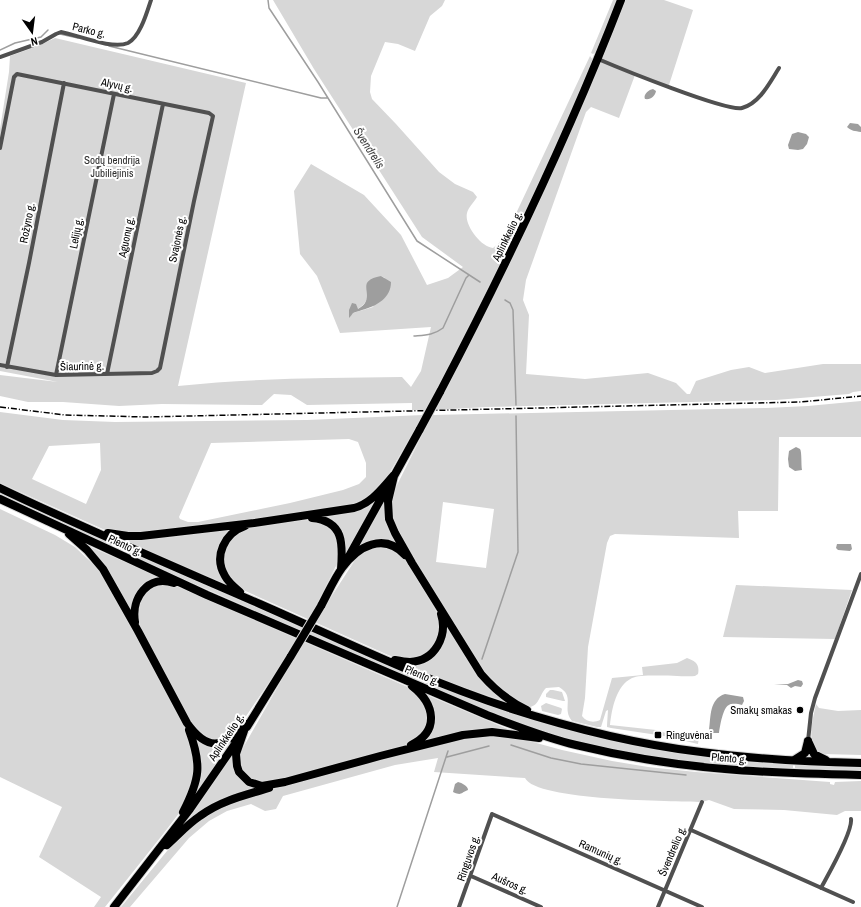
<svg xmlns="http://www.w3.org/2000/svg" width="861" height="907" font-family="'Archivo Narrow',sans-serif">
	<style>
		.green { fill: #d7d7d7; fill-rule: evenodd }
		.water { fill: #9e9e9e }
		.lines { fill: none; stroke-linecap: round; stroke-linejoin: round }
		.stream { stroke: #9e9e9e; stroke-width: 1.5 }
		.highway-casing { stroke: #dbdbdb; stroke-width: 10 }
		.street { stroke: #505050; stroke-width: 4 }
		.highway { stroke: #000; stroke-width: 8 }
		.rail { stroke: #000; stroke-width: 1.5; stroke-dasharray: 6 2 1 2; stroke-linecap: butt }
		.highway-bridge-casing { stroke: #dbdbdb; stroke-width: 10; stroke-linecap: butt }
		.highway-bridge { stroke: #000; stroke-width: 8 }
		.poi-dot { fill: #000; stroke: #fff; stroke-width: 1.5 }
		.labels { text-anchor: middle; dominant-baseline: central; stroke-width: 4; stroke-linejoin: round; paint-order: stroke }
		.street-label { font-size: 11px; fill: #000; stroke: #fff }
		.park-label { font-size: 11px; fill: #2e2e2e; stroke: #fff }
		.poi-label { font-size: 11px; fill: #000; stroke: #fff; text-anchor: end }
		.water-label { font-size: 12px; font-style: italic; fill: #3f3f3f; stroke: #fff }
	</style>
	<rect width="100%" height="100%" fill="#fff"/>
	<path class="green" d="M273,0H445L442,6L430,16L415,51L398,44L385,42L371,76L370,92L372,99L396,124L439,172L455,184L473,192L477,197C474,202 468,208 467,213C464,225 481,247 493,248L499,243L512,222L590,56L593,60V64L518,231L439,388H437L426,410H412V403L307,405L291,395L274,394L262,405L162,404L119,406L63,402H28L0,396V375L58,382L0,371V129L9,72L10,56L38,46L55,38L246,83L178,386C253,378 327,378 402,377L411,387L421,371L431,327L340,333L317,276L300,254L294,191L311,164L364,195L401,235L427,285L448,278L463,267L422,237L314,69ZM381,276L385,278L373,307L353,313L364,304Z
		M613,0H618L597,51L593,54L591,53Z
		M625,0H664L693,10L668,88L635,75L619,118L591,107L586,112L526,280L523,300L529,315L526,374L585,379L648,373L676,383L687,394H690L696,381L731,370L749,367L765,373L823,364H861V391L853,392L849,394L776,400L486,407L435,410C505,276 571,141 625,0Z
		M861,401V437H779L778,511H738L739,538L615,534L610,536L607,543L588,647L585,698L582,716C586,722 594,723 600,720L612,678L643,675L642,667L677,663L687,658C695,661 700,664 698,674L695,676C681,677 642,673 632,678C616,686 612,708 610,725L656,730L692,741L699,737L698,744L664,736L611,728L607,727V725L608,710L606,711L601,727H597L572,721C561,708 576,697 559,687L546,688C539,695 539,708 527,707L489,681L405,546L391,515V497L432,415L766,408L808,406ZM443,502L494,509L486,568L436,562Z
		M0,412L63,420L115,422L307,420L423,415L386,479L369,498L344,507L156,533H120L105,530L87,522L0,483ZM349,439L358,442L366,463V477L359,484L343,490L290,503L198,522H188L180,519L179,517L211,443ZM100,443L101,470L86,504L32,479L49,446Z
		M0,490L160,565L390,666L559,727L793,763V770C728,768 656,761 593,746C556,738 521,724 485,712L106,545L0,495Z
		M385,499L398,546L357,549Z
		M375,501L345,555V544L321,516L365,507Z
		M0,509L55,535L75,547L97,568L99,567L184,723L194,752V783L180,812L164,833L105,907H94L101,897L39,857L62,807L0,777Z
		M310,520L329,525L338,537L339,560L315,608L322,611L355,560L368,549L386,546L401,554L409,565L435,609L440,620L441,632L429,654L415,660H402L388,655L243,590L235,585L225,571L224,548L228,541L244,529L278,523Z
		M234,528L221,542L228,585L119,538C157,542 196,534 234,528Z
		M86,545L164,579L155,580L130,614Z
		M167,584L176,586L410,688L423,698L429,718L425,731L408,744L275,782C262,784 242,782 240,766C239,762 240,757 240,753L297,653L291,650L236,731L231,736L212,741L196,732L137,622L138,602L148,590L157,585Z
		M736,585L852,590L835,639L723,637Z
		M446,622L493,692L506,702L457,685L408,665L435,654Z
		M550,690H553L562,692L565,701H563L546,697V694Z
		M427,695L517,733L422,743C433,724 440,716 427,695Z
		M546,703L561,708L562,709L561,714L558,715L542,711L541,706Z
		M816,704L819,708L838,711L861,710V755L823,754C804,748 813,719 816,704Z
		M492,735L529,741L562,750L612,761L648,767L696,772L830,782V784L834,785L835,782L861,781V811H845L837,815L784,810L734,809L709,800L702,802C675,801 536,801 525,778L434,772L438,758L395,765L283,796L276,809L265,811L251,804L227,811L209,821L189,838L130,907H121L167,851L184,832L197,821L228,803L284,786L456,739Z
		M194,737L215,747L231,743L195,795Z
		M234,753L248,785L257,789L185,824Z
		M795,764L861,766V772L795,770Z"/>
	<path class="water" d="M653,89L656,91C655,96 651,100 645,99C643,95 648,90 653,89Z
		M850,123L858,124L861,127V132C855,131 851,131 847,127Z
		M798,132L806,134L809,137L807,144L803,149L798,150L789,149L788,145L792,134Z
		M381,276L391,282C391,298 377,306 362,310C360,311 355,312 353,313C352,314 351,316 349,318V310L352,303L356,304L358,309C361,307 364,305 365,303C372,291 356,281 381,276Z
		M796,447L800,449C802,452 801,465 802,470L795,471L789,467L788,459L789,451Z
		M837,544H851L852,549L850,551L838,550L836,548Z
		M798,680L802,681L803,684L801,687L795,686L791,688L787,685H774L788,684Z
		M725,694L743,697L744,701L742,705C738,704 732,703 729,705C723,707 720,726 719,733H711L709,730C711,717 709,699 725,694Z
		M458,782C462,783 468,786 468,790C460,793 462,796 453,792L455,784Z"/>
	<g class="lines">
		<path class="stream" d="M268,0L269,8L318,82L417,241L480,282
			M60,34L78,38
			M109,46L321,98H327
			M0,50L15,43L41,37L48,30
			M505,300L510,303L513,310L516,405
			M414,336C425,335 434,335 443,328L466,278L469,275
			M482,659L518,552L516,416
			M511,745L551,758L581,764L686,775
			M447,757L489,746
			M397,907L448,751"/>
		<g class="highway-casing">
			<path id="highway" d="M440,392C507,264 569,135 621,0
				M420,429L394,476L388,501L389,519L395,533L412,563L481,674C494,689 508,701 527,710
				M0,488C85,529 173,566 260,604C342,640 423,680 509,708C571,728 636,744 701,752C754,759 808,762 861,763
				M0,499L207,595L487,715C516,726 546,738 576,745C625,757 675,765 725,769C770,773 816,774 861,775
				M312,518C344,521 343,544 341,569
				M108,533L128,536H141L254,523L354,508C372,503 382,488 394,475
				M69,534L87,550L103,569L138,631L187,723C210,755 224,745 249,723
				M348,558L388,486
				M240,592C234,587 228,582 225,576C213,556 225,533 245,526
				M321,606C328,593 334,579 342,568C358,546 384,532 405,555
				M135,622C131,598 148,574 174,583
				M395,660C400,661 405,662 410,662C435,661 448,636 441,614
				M247,727L291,656
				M244,731L236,754L237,766L239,772L249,782L262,786L285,782L380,756L463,735L492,732L539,738
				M808,741L814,754L826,760
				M411,745C440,731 435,704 412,686
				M794,760L805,753L808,741
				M183,812C200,779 202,765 189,730
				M167,845C178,835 188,824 200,816C220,801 245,795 269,788
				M114,907L190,809L237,741"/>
		</g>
		<path class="street" d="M0,57L42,42L56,34L61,32C78,35 112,50 128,43C140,37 147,12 151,0
			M598,59C619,68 727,112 742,108C760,103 770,82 779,68
			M0,148L14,77L17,74L209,113L213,116L194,201L160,368L157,371L152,373L56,375L0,365
			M7,367L29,263L64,83
			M107,374L163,104
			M56,375L114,94
			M808,741L811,713L815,698L861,574
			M691,830L853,902
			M471,876L541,907
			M821,888C828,875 853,832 851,819
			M459,907L492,814L702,907
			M658,907L702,802"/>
		<use href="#highway" class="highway"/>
		<path class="rail" d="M0,407L65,415L146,417L801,402L861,396"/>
		<g class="highway-bridge-casing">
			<path id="highway-bridge" d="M420,429L440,392
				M291,656L321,606"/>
		</g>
		<use href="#highway-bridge" class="highway-bridge"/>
	</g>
	<g class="poi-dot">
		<circle cx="800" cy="710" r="4"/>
		<rect x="654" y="731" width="8" height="8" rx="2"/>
	</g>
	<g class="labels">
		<g class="street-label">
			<text transform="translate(89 30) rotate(14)">Parko g.</text>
			<text transform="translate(117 85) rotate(12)">Alyvų g.</text>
			<text transform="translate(27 223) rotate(-79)">Rožyno g.</text>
			<text transform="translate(76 233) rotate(-79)">Lelijų g.</text>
			<text transform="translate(507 236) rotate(-64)">Aplinkkelio g.</text>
			<text transform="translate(126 237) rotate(-78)">Aguonų g.</text>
			<text transform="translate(177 239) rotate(-78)">Svajonės g.</text>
			<text transform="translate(82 366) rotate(-1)">Šiaurinė g.</text>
			<text transform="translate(125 545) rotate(25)">Plento g.</text>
			<text transform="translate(422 675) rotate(23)">Plento g.</text>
			<text transform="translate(226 737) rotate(-56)">Aplinkkelio g.</text>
			<text transform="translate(729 758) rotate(5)">Plento g.</text>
			<text transform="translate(672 851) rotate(-67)">Švendrelio g.</text>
			<text transform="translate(601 852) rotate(24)">Ramunių g.</text>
			<text transform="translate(468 858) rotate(-71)">Ringuvos g.</text>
			<text transform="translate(510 883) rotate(24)">Aušros g.</text>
		</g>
		<g class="park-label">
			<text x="112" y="160">Sodų bendrija<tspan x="112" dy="13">Jubiliejinis</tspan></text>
		</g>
		<g class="poi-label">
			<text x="792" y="710">Smakų smakas</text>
			<text x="666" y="735" text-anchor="start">Ringuvėnai</text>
		</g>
		<g class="water-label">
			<text transform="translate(369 148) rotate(57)">Švendrelis</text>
		</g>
	</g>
	<g transform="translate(32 32) rotate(166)" stroke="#ffffff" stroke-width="3" paint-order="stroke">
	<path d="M0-3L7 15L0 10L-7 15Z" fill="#000000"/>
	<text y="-6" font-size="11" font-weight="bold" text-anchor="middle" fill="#000000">N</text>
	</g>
</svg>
